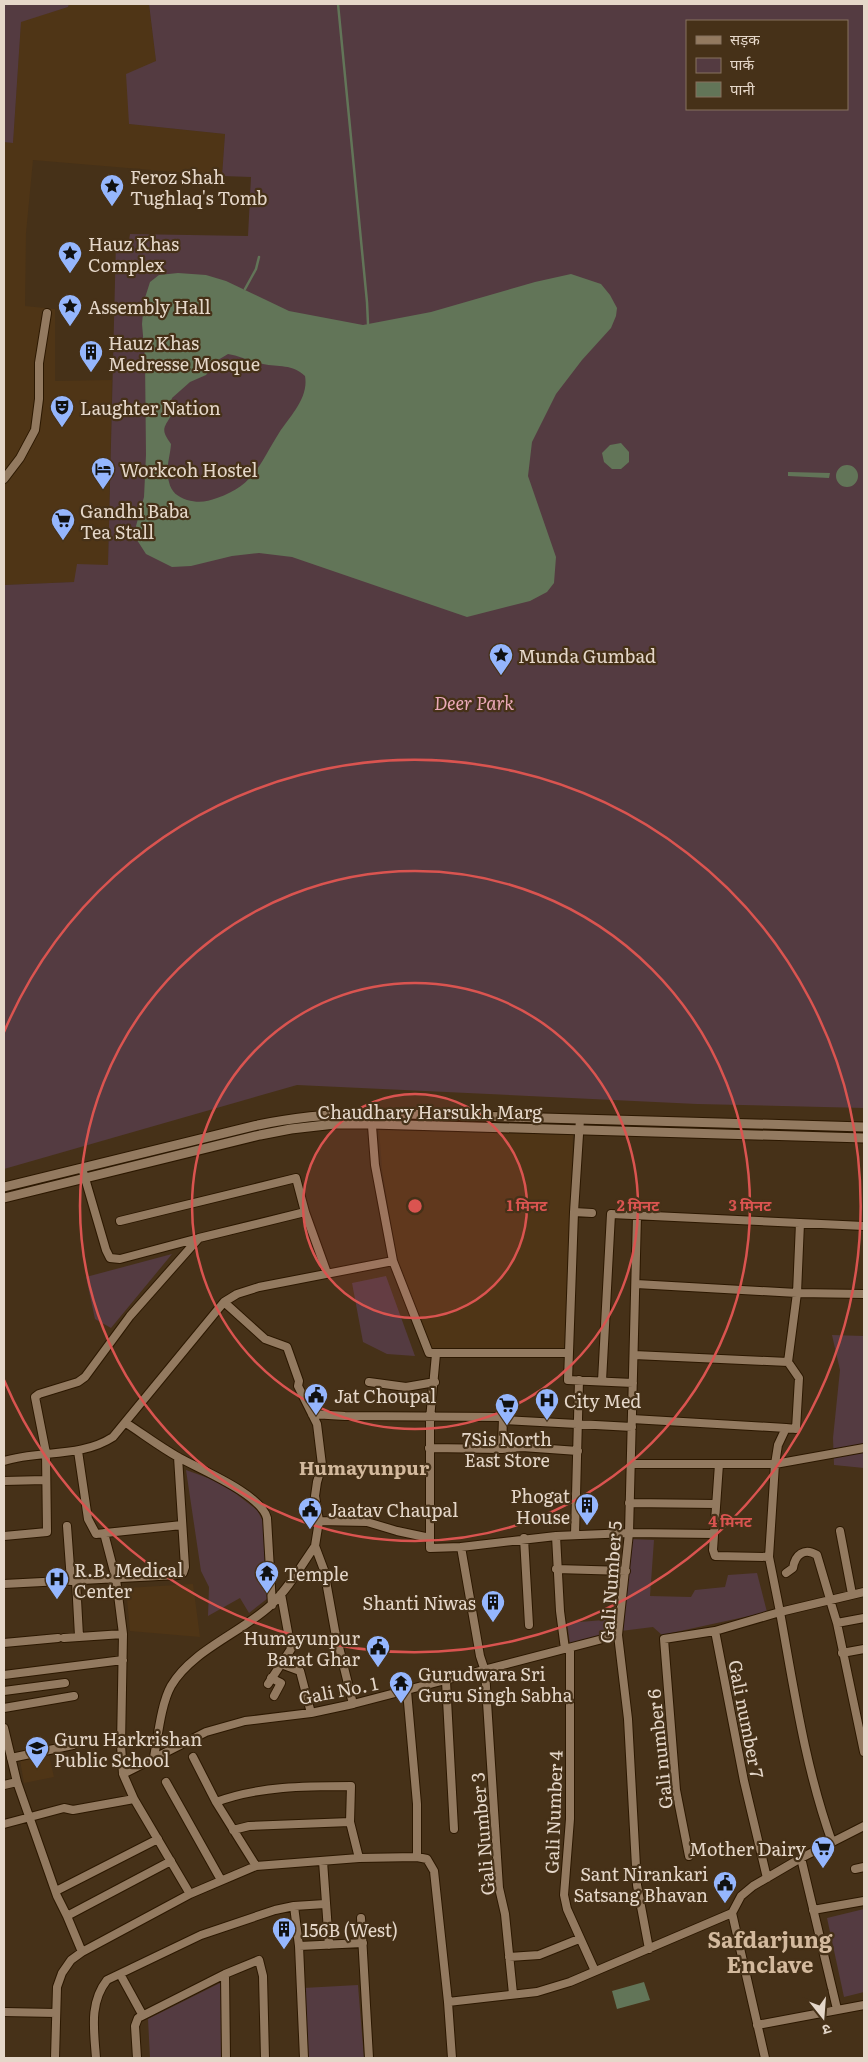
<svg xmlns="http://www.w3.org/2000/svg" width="868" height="2062" font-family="Literata,'Noto Sans Devanagari',serif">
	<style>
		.built { fill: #4f3516 }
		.green { fill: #543b41; fill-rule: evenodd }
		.water { fill: #627558; fill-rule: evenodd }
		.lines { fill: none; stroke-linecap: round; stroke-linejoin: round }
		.stream { stroke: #627558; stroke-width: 2.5 }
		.minor-casing { stroke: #2c1801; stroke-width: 10 }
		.tertiary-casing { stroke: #2c1801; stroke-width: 11 }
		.minor { stroke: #937a60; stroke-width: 8 }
		.tertiary { stroke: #937a60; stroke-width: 9 }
		.ring { fill: none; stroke: #da5450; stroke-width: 2.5 }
		.labels { text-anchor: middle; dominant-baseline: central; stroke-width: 4.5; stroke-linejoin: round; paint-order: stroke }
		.poi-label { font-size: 18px; fill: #e5d7c9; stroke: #463118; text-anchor: start }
		.park-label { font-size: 18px; font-style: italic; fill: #eba9b9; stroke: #463118 }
		.street-label { font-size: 18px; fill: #e5d7c9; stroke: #463118 }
		.neighbourhood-label { font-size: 19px; font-weight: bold; fill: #d3b99d; stroke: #463118 }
		.district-label { font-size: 22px; font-weight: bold; fill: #d3b99d; stroke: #463118 }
		.centre { fill: #da5450; stroke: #463118; stroke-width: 2.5 }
		.ring-label { font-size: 15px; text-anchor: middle; font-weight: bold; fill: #da5450; stroke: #463118; stroke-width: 4.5; stroke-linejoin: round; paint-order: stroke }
	</style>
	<rect width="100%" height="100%" fill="#463118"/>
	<path class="built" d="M69,4H149L156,61L130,124L225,134L222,176L33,160L26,233L25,306L55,309V381L112,380L108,565L74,582L4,585V142H13L21,21L68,7Z
		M379,1130L573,1135L565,1348L431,1349L397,1261L382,1169Z
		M193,1584L200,1637L130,1631L126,1588Z
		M49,1755L54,1777L24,1783L20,1760Z"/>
	<path class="green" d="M4,4H69L68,7L21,22L13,143L4,142Z
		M149,4H864V1108L697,1104L297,1085L4,1169V585L74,582L77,564L108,565L116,241L129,240L130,234L248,236L251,177L222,176L225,134L129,124L126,74L156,61ZM687,21H847V109H687Z
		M172,1254L111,1328L95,1319L86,1277Z
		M386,1276L415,1356L387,1354L363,1342L352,1283Z
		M832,1335L864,1336V1468L834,1465L833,1438L840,1370Z
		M186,1470L222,1483L257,1510L264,1523L268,1598L249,1613L240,1598L208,1616L209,1587L201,1571Z
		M630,1539L654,1540L650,1596L691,1597L695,1590L725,1587L728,1575L757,1573L767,1612L662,1635L653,1627L621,1631Z
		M616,1619V1633L570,1644L567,1623Z
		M864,1909V1992L844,1997L827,1918Z
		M224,1981L222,2058H150L148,2019Z
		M358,1985L364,2058H307L303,1988Z"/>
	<path class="water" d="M178,273L206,275L226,281L289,311L363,325L431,312L535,282L571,274L601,284L610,295L617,308L616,316L611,328L582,360L556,394L532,442L528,476L556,557L554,583L547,592L530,601L467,617L292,557L259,553L232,556L191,566L172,567L146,554L137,540L136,526L144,497L146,455L145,359L142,324L144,301L150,282L159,275ZM228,354C240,356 251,362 263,364C278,367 293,364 305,376C309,398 290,416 279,433C260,463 254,486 217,498C207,502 198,503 187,500C178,497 171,492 169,482C165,469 170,458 171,444C160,429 164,428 172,414L170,406L172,398L190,382L206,375L218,360Z
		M621,443L629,452V462L621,469H612L604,462L602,453L610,445Z
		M836 476a11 11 0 1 1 22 0a11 11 0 1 1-22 0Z
		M788,472L830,473L829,478L788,476Z
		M644,1982L650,2000L617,2009L612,1991Z"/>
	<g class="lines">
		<path class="stream" d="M338,4L367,302L368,324
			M245,289L256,269L259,257"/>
		<g class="minor-casing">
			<path id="minor" d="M4,479L20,458L35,430L39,399V363L47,313
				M580,1119L574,1212L568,1380L633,1383
				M82,1168L106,1250L110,1258L120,1259L199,1238
				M305,1212L327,1273
				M574,1212L592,1213
				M637,1215L629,1533L618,1635L628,1719L637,1885L649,1949
				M800,1223L797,1293L788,1362L799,1378L796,1429L786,1428L778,1445L775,1464L769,1557L780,1612L864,1592
				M393,1261L429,1353H569
				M636,1284L797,1293L864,1294
				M224,1302L265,1339L287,1347L299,1381L298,1386L317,1424L322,1465L317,1482L315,1496L319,1521L315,1546L324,1570L335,1631L353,1704
				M436,1354L430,1419V1548L461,1547L556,1536
				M634,1355L788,1362
				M602,1381L611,1214L864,1226
				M369,1382L406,1387L435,1382
				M312,1414L345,1416L503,1417L502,1449
				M632,1419L786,1428
				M503,1420L632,1427
				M126,1423C143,1434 160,1447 178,1457C199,1469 261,1494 267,1518L272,1605
				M429,1448L502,1449L522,1447L578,1451
				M78,1451L88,1519L96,1534L182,1525
				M4,1461C39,1450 81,1458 113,1437L224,1302L237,1294L259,1287L393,1261L375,1165L371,1113
				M631,1464H775L864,1448
				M719,1464L713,1550L715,1556L769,1557
				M4,1481L45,1480
				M629,1503L716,1504
				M319,1521L367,1522L397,1531L430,1538
				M67,1526L71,1581
				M840,1531L852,1594
				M104,1533L116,1579L123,1634L121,1745L123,1774L134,1799L190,1894
				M575,1535L579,1380
				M4,1536L47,1532L46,1453L35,1397L39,1394L78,1382L85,1377L130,1316L199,1238L305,1212L296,1178L120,1221
				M524,1538L529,1625
				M461,1547L480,1656L485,1671L499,1888L505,1914L513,1994
				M556,1569L626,1571
				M786,1573L793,1568C795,1555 804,1547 817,1555L830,1599
				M76,1581L79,1636
				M4,1584L178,1575L183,1573L185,1567L178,1457
				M830,1600L837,1623L864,1752
				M837,1623L864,1618
				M64,1638L123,1634
				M4,1643L58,1638
				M570,1648V1819L564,1895L567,1909L595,1971
				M565,1649L560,1611L556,1536L629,1533L714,1534
				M842,1653L864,1649
				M281,1664L300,1671L311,1713
				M4,1675L123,1660
				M271,1678L281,1683L274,1696
				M446,1681L454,1829
				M268,1684L291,1649L281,1594
				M4,1691L65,1683
				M407,1691L417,1804V1857
				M4,1708L74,1696
				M4,1728L17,1782L57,1896L67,1916L171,1861
				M154,1757C158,1736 161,1704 171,1686C192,1650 241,1633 271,1605C289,1588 301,1566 315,1546
				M193,1757L216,1802L256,1866
				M11,1758L73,1745
				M123,1774L206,1732L245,1721L311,1713L353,1704L618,1635
				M166,1782L221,1880
				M4,1785L17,1782
				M216,1802C259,1786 306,1786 351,1786L350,1822L359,1858
				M4,1824L64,1808L73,1810L134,1799
				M233,1830L249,1826L350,1822
				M689,1856L676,1790L664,1639L715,1631
				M801,1858L837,2009
				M323,1861L329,1945
				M855,1869L864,1867
				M767,1878L744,1781L715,1631L780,1612C794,1689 805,1767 832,1842
				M56,1891L158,1839
				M294,1906L299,1946L304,2058
				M813,1910L864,1901
				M732,1913L741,1896L753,1886L801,1858L864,1826
				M732,1913L765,2058
				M67,1916L82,1952
				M361,1918L369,2058
				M299,1946L363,1943
				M509,1957L539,1955L579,1939
				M120,1974L142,2014
				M225,1974L259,1960L263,1976L265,2058
				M448,2002L537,1992L570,1982L732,1913
				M4,2012L56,2013
				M757,2025L864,2005
				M55,2058L57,1987L62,1973L71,1960L82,1952L190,1894L256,1866L359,1858L417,1857L427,1859L434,1871L448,2002L452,2058
				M96,2058C94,2030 89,2003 107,1980L201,1935L275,1910L294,1906L325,1904
				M137,2058L135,2026L138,2018L225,1974L226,2058"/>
		</g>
		<g class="tertiary-casing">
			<path id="tertiary" d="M4,1187L258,1125C295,1117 332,1114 371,1113L864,1127
				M4,1198L260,1135L291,1129L335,1124H372L864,1138"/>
		</g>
		<use href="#minor" class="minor"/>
		<use href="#tertiary" class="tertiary"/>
	</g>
	<circle cx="415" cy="1206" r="112" fill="#da5450" fill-opacity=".12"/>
	<g class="ring">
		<circle cx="415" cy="1206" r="112"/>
		<circle cx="415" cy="1206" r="223"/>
		<circle cx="415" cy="1206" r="335"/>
		<path d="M4 1032A446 446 0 1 1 4 1380"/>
	</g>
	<defs>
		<g id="sight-pin" transform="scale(1.25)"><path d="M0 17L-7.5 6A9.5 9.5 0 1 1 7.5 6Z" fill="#95b6fd" stroke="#463118"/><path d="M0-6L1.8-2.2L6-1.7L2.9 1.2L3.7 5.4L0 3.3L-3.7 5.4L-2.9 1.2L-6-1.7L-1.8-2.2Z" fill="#111"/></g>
		<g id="building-pin" transform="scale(1.25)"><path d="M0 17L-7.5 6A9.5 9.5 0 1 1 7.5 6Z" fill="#95b6fd" stroke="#463118"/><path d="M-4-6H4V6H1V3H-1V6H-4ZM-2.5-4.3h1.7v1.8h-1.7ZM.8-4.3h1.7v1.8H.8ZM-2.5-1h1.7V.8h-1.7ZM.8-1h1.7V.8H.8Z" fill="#111"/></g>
		<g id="theatre-pin" transform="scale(1.25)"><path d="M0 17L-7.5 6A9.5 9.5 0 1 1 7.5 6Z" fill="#95b6fd" stroke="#463118"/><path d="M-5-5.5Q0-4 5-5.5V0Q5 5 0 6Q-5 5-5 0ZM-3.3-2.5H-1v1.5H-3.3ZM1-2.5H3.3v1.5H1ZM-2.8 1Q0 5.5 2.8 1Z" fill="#111"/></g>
		<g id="hotel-pin" transform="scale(1.25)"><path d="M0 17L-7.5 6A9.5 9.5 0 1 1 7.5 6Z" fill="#95b6fd" stroke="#463118"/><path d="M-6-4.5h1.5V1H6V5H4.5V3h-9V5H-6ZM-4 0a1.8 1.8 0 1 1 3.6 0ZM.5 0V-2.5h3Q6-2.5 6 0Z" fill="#111"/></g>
		<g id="supermarket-pin" transform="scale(1.25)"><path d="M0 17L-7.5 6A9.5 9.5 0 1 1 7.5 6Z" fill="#95b6fd" stroke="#463118"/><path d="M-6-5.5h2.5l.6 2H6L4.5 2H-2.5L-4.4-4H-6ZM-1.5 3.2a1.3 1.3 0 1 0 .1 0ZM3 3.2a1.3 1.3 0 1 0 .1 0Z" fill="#111"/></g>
		<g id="civic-pin" transform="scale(1.25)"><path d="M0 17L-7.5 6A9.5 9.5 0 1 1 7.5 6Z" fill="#95b6fd" stroke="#463118"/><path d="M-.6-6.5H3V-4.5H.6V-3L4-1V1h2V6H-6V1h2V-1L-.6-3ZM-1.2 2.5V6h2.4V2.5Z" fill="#111"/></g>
		<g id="hospital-pin" transform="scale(1.25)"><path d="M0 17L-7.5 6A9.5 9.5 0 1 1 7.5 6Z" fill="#95b6fd" stroke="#463118"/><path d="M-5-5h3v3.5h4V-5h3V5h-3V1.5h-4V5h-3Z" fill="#111"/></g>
		<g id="temple-pin" transform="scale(1.25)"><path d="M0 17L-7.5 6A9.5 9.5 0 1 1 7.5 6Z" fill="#95b6fd" stroke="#463118"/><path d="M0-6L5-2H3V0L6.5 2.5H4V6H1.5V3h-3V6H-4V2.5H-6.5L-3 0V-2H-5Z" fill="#111"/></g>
		<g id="school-pin" transform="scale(1.25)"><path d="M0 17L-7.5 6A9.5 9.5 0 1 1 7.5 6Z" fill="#95b6fd" stroke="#463118"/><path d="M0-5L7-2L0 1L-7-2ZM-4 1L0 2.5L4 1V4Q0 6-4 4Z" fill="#111"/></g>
	</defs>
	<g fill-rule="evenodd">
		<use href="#sight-pin" x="112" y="186"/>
		<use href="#sight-pin" x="70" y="253"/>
		<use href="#sight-pin" x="70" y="306"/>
		<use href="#building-pin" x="91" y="352"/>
		<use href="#theatre-pin" x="62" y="407"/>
		<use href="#hotel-pin" x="103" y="469"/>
		<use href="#supermarket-pin" x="63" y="520"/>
		<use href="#sight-pin" x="501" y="655"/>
		<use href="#civic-pin" x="316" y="1395"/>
		<use href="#hospital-pin" x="547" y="1400"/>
		<use href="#supermarket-pin" x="507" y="1405"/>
		<use href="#building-pin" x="587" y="1505"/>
		<use href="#civic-pin" x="310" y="1509"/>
		<use href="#temple-pin" x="267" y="1573"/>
		<use href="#hospital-pin" x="57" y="1579"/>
		<use href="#building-pin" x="493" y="1602"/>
		<use href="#civic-pin" x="378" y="1647"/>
		<use href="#temple-pin" x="401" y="1683"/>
		<use href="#school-pin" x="37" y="1748"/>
		<use href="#supermarket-pin" x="823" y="1848"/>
		<use href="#civic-pin" x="725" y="1883"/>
		<use href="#building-pin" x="284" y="1929"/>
	</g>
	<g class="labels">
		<g class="poi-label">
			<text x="130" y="176">Feroz Shah<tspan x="130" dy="21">Tughlaq's Tomb</tspan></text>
			<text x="88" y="243">Hauz Khas<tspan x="88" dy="21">Complex</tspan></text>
			<text x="88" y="306">Assembly Hall</text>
			<text x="108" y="342">Hauz Khas<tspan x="108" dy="21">Medresse Mosque</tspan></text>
			<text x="80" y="407">Laughter Nation</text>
			<text x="120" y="469">Workcoh Hostel</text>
			<text x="80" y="510">Gandhi Baba<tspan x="80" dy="21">Tea Stall</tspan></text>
			<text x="518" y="655">Munda Gumbad</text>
			<text x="334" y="1395">Jat Choupal</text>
			<text x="564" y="1400">City Med</text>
			<text x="507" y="1438" text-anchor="middle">7Sis North<tspan x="507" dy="21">East Store</tspan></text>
			<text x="570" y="1495" text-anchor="end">Phogat<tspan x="570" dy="21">House</tspan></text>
			<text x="328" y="1509">Jaatav Chaupal</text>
			<text x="74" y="1569">R.B. Medical<tspan x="74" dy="21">Center</tspan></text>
			<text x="284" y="1573">Temple</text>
			<text x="476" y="1602" text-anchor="end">Shanti Niwas</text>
			<text x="360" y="1637" text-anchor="end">Humayunpur<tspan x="360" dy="21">Barat Ghar</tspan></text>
			<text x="418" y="1673">Gurudwara Sri<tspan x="418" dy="21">Guru Singh Sabha</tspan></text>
			<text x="54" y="1738">Guru Harkrishan<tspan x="54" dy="21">Public School</tspan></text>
			<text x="806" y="1848" text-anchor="end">Mother Dairy</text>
			<text x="708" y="1873" text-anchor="end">Sant Nirankari<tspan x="708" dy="21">Satsang Bhavan</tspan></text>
			<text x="302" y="1929">156B (West)</text>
		</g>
		<g class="park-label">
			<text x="474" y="702">Deer Park</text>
		</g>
		<g class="street-label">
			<text x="430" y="1111">Chaudhary Harsukh Marg</text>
			<text transform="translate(610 1582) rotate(-86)">Gali Number 5</text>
			<text transform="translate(338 1690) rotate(-11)">Gali No. 1</text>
			<text transform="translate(747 1719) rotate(79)">Gali number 7</text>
			<text transform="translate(659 1749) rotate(-96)">Gali number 6</text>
			<text transform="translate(553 1812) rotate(-88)">Gali Number 4</text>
			<text transform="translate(482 1834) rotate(-95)">Gali Number 3</text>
		</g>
		<g class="neighbourhood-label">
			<text x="364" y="1467">Humayunpur</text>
		</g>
		<g class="district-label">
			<text x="770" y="1938">Safdarjung<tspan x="770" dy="25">Enclave</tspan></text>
		</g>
	</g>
	<circle cx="415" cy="1206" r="8" class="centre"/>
	<g class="ring-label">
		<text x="527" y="1211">1 मिनट</text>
		<text x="638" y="1211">2 मिनट</text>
		<text x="750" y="1211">3 मिनट</text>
		<text x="730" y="1527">4 मिनट</text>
	</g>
	<rect width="868" height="2062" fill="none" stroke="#e5d7c9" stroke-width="10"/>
	<rect x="686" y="20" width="162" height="90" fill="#463118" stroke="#86735f"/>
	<rect x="696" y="36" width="25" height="8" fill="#937a60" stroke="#86735f"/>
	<text x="730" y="45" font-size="15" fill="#e5d7c9">सड़क</text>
	<rect x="696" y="58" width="25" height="15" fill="#543b41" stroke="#86735f"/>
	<text x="730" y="70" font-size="15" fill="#e5d7c9">पार्क</text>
	<rect x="696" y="82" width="25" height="15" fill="#627558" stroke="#86735f"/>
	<text x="730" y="95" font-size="15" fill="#e5d7c9">पानी</text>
	<g transform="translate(823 2017) rotate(163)" stroke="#463118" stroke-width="4" paint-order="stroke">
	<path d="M0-4L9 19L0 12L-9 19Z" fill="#e5d7c9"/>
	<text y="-8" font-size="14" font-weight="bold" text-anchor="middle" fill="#e5d7c9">उ</text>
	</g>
</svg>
